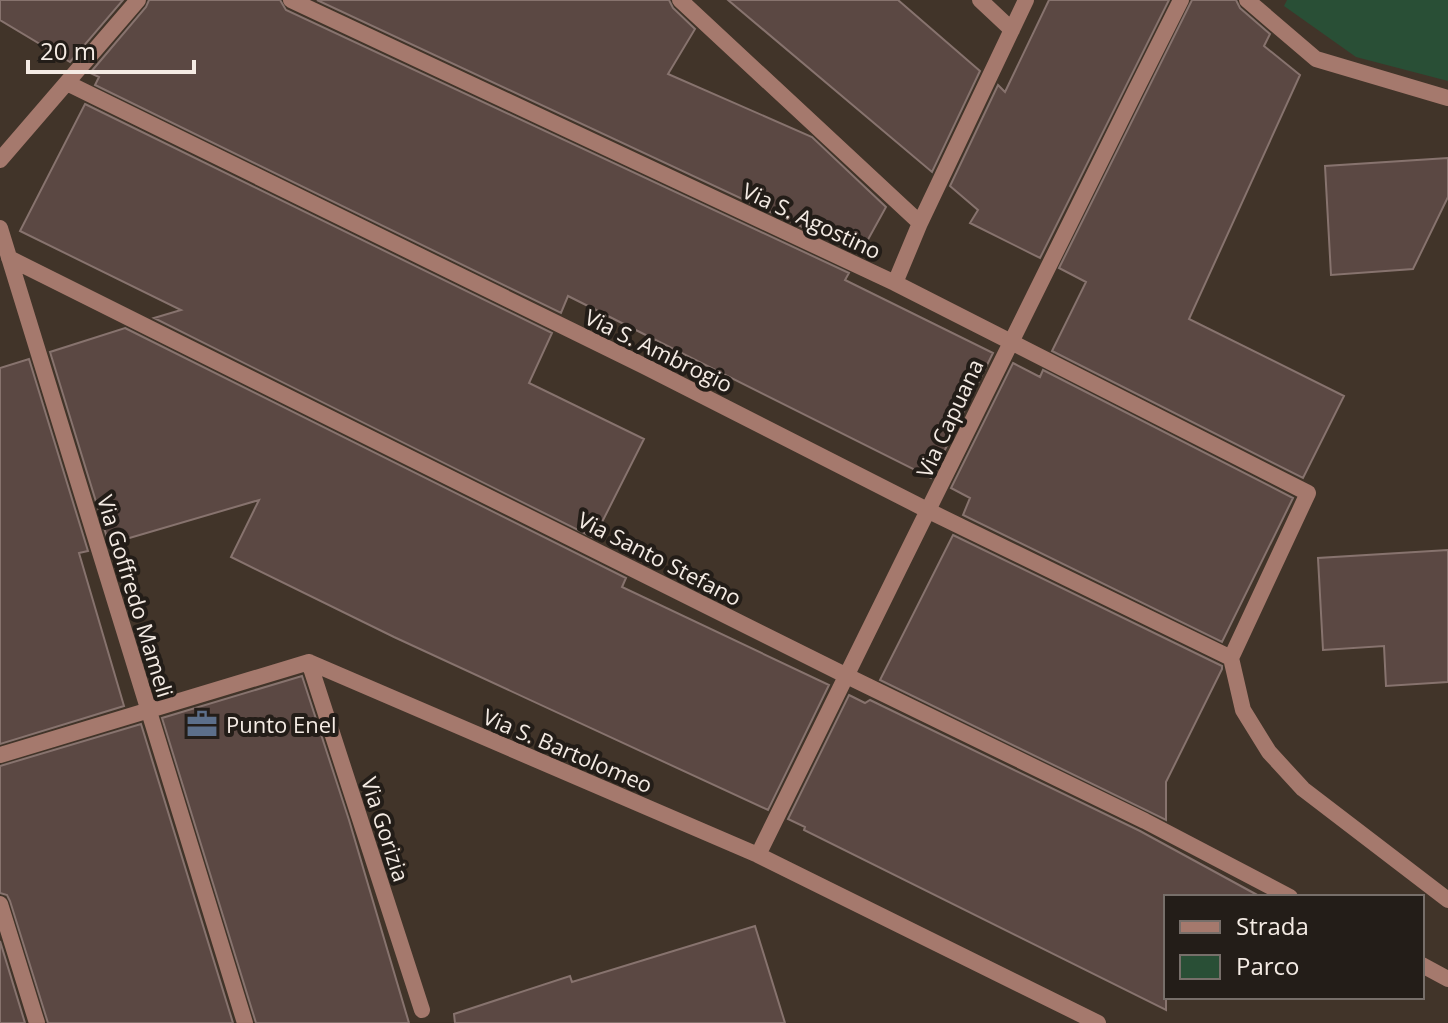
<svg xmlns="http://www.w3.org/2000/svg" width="1448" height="1023" font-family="'Open Sans',sans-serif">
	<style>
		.green { fill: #294f36 }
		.building { fill: #5b4843; stroke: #87736e; stroke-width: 2 }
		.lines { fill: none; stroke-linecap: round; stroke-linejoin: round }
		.street { stroke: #a5796d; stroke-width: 16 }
		.labels { text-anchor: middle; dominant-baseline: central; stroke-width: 8; stroke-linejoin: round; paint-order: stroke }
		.street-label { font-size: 22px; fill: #f4ebe4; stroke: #231d18 }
		.poi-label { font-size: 22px; fill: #f4ebe4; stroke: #231d18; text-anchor: start }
	</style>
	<rect width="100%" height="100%" fill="#413429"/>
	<path class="green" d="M1287,0H1448V81L1356,57L1284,6Z"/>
	<path class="building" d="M0,0H123L70,62L0,20Z
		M149,0H280L286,10L849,273L845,280L993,353L931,478L568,296L561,313L95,85L99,77L90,73L146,7Z
		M317,0H669L673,8L695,29L668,74L812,137L886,207L860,254Z
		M728,0H898L980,71L932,172Z
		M1049,0H1169L1040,258L970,223L978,210L950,186L998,85L1005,92Z
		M1192,0H1236L1240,8L1270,34L1264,46L1300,75L1189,319L1344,396L1303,478L1052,351L1086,282L1059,268Z
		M85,104L552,333L529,383L644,439L594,538L154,318L181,310L20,231Z
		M1448,158V197L1413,269L1331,275L1325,166Z
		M125,328L626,578L622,587L829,685L768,810L394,637L231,557L259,500L109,544L50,352Z
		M29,359L88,551L79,553L124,706L0,744V368Z
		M1013,363L1040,377L1043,370L1293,498L1222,642L963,515L970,498L951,488Z
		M953,535L1222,666V669L1166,782V820L880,680Z
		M1448,550V682L1386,686L1384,646L1323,650L1318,558Z
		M302,676L349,820L409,1023H256L162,718Z
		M849,695L865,703L870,700L1140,831L1261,897H1166V1010L804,830L805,827L788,819Z
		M141,724L233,1023H48L10,901L7,895L0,893V766Z
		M755,926L785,1023H455L454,1014L570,976L572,982Z
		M0,941L25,1023H0Z"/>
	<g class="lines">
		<path class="street" d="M291,0L895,283L1308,493L1231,658L1243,710L1269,752L1303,789L1448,900
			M680,0L920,223
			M980,0L1012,30
			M1247,0L1316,59L1448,98
			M67,83L644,366L929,511L1231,658
			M0,160L138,0
			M0,228L245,1023
			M9,258L847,676L1145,821L1290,897
			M895,283L920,223L1026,0
			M309,662L422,1010
			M0,755L309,662L758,855L1098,1023
			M758,855C899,570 1038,284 1181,0
			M0,904L37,1023
			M1422,965L1448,979"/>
	</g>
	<defs>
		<g id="office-bare" transform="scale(2.4)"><path d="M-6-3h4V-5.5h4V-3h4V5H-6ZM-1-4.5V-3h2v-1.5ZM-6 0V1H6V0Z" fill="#5c6f8a" stroke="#231d18" stroke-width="2.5" paint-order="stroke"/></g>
	</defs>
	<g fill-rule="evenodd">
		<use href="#office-bare" x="202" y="724"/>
	</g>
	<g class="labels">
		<g class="street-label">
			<text transform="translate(812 220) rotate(25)">Via S. Agostino</text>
			<text transform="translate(659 350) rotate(26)">Via S. Ambrogio</text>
			<text transform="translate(949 418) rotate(-65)">Via Capuana</text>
			<text transform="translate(660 558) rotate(27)">Via Santo Stefano</text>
			<text transform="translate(136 596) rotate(73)">Via Goffredo Mameli</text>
			<text transform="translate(568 750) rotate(23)">Via S. Bartolomeo</text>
			<text transform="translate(386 829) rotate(72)">Via Gorizia</text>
		</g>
		<g class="poi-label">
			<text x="226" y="724">Punto Enel</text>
		</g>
	</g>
	<rect x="1164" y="895" width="260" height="104" fill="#231d18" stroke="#776f6a" stroke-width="2"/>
	<rect x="1180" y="921" width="40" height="12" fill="#a5796d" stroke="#776f6a" stroke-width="2"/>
	<text x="1236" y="935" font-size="24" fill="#f4ebe4">Strada</text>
	<rect x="1180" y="955" width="40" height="24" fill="#294f36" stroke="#776f6a" stroke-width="2"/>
	<text x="1236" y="975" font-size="24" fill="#f4ebe4">Parco</text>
	<path d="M28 60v12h166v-12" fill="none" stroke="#f4ebe4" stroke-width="4"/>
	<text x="40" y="60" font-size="24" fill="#f4ebe4" stroke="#231d18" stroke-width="6" paint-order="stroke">20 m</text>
</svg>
